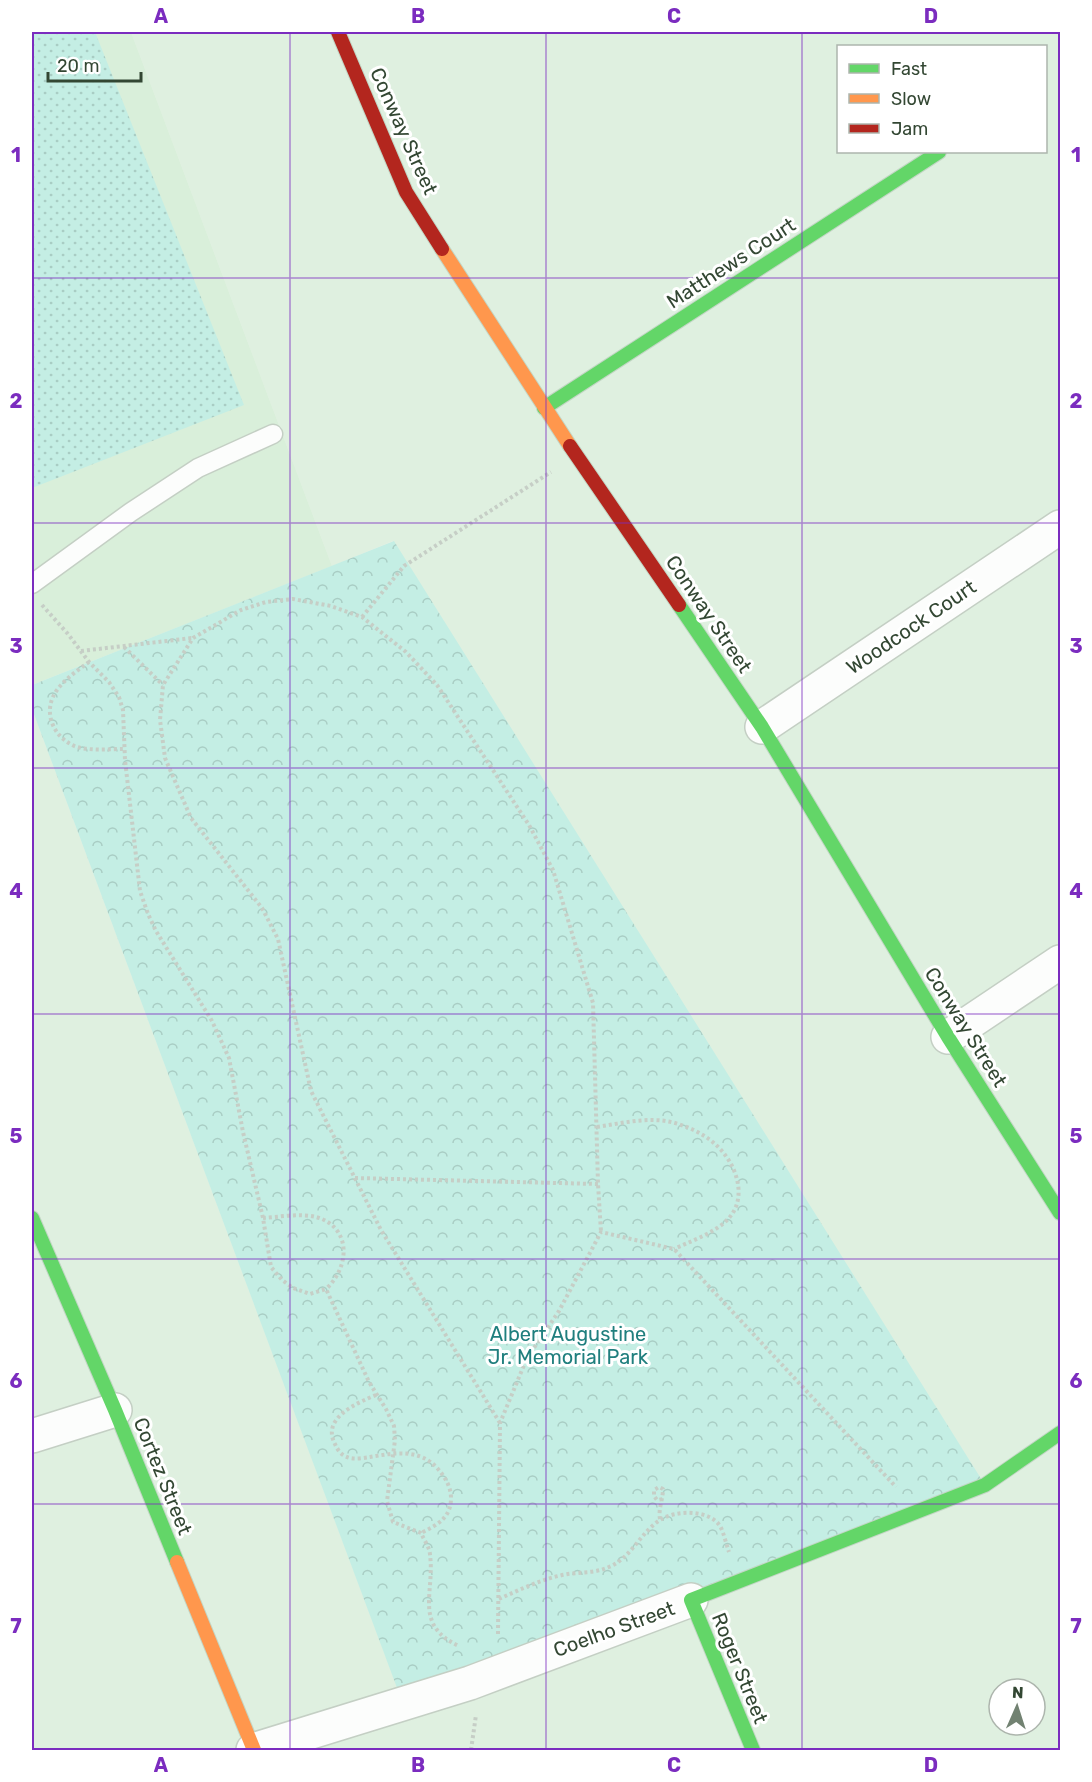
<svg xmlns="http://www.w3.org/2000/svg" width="1092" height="1782" viewBox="0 0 1092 1782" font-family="Rubik,sans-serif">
<defs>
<pattern id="park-crowns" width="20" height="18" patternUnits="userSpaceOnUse" patternTransform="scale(1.5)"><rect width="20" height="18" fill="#c4eee4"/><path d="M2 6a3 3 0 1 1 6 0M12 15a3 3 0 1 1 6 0" fill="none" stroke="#a9cdc4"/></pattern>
<pattern id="garden-dots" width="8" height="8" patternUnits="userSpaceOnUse" patternTransform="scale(1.5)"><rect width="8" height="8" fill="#c4eee4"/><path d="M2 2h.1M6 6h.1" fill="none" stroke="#a9cdc4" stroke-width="1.8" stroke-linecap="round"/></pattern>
</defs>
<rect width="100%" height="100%" fill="#e8f0e8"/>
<path fill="#dff0e0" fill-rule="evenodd" d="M131 32H1060V1750H32V709L403 1703 393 541 332 566ZM838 46H1046V152H838ZM999 1689H1035V1725H999Z"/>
<path fill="#d9efda" d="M32 32H131L332 566 32 685Z"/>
<path fill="url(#park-crowns)" d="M394 541 985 1485 403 1704 32 709V685Z"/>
<path fill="url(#garden-dots)" d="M32 32H95L244 405 32 488Z"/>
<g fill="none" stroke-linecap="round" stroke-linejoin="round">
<g stroke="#c4cfc4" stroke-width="21">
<path id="lane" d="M32 584 131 512 198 468 273 434"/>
</g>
<g stroke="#c4cfc4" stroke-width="36">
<path id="street" d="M762 727 1060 527
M948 1037 1060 962
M32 1436 115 1410
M253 1750 470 1683 691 1600"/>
</g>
<g stroke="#c3d6c5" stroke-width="16">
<path id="fast" d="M544 408 939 152
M679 605 762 727 948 1037 1060 1213
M32 1218 115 1410 177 1562
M753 1750 691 1600 985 1485 1060 1433"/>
</g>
<g stroke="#c3d6c5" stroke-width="16">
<path id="slow" d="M442 249 570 446
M177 1562 254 1750"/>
</g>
<g stroke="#c3d6c5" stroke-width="16">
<path id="jam" d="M338 32 406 192 442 249
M570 446 679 605"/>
</g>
<path stroke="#c6cec6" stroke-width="4" stroke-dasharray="3 3" stroke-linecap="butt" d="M42 605 68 634 89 662 109 682 119 697 123 710 125 760 140 891 148 914 156 931 212 1021 229 1058 243 1132 263 1218 271 1267 282 1280 293 1288 310 1294 326 1289 369 1382 386 1409 394 1426 395 1440 387 1501 393 1522 421 1533C424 1540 430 1548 430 1555 435 1593 413 1625 459 1646
M362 617 404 566 551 472
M124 647 163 685
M81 651 192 638
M89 662C78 670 65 679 57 690 41 712 54 739 77 747 91 751 110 749 124 749
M597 1127C623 1123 650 1116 675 1123 689 1127 704 1134 715 1144 736 1162 750 1199 726 1221 714 1233 689 1242 674 1249
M355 1178 598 1184
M263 1218C279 1217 300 1213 316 1217 352 1227 350 1267 326 1289
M376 1395C357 1403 321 1418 335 1444 337 1449 341 1455 347 1457 353 1460 363 1458 370 1457 394 1453 420 1448 438 1469 445 1477 451 1487 451 1498 451 1518 437 1525 421 1533
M500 1423 381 1230 311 1091 278 939 262 908 191 818 165 758 160 720 163 685 193 638 241 610 266 602 293 599 331 606 362 617 406 652 437 685 529 825 553 870 593 1003 598 1184 601 1232
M660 1519C658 1510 663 1499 663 1489L659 1487 654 1490V1496L657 1500 663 1499
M499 1599C521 1589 544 1578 568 1574 582 1572 596 1573 609 1567 631 1558 641 1532 660 1520 675 1510 709 1509 720 1526 724 1533 726 1544 729 1552
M498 1634 500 1423 527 1358 559 1311 601 1232 674 1249 896 1487
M471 1750 476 1715"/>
<use href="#lane" stroke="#fcfdfc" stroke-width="18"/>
<use href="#street" stroke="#fcfdfc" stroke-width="33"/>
<use href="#fast" stroke="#63d668" stroke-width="14"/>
<use href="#slow" stroke="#ff974d" stroke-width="14"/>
<use href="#jam" stroke="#b3261e" stroke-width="14"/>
</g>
<path fill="none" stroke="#7b2cbf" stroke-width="1.5" stroke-opacity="0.55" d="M290 32V1750M546 32V1750M802 32V1750M32 278H1060M32 523H1060M32 768H1060M32 1014H1060M32 1259H1060M32 1504H1060"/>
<g text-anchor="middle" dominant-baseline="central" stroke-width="6" stroke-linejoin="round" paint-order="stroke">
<g font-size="20" fill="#334733" stroke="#fff">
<text transform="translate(404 131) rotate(66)">Conway Street</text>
<text transform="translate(731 263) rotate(-33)">Matthews Court</text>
<text transform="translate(709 614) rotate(56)">Conway Street</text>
<text transform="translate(911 627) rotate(-34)">Woodcock Court</text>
<text transform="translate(966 1027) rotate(58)">Conway Street</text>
<text transform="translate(163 1476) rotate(68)">Cortez Street</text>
<text transform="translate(614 1629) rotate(-20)">Coelho Street</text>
<text transform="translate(740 1668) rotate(68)">Roger Street</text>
</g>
<g font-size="20" fill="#207f7e" stroke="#fff">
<text x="568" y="1334">Albert Augustine<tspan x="568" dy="23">Jr. Memorial Park</tspan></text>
</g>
</g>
<rect width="1092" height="1782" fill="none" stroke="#ffffff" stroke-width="66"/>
<rect x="837" y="45" width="210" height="108" fill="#ffffff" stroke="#adb5ad" stroke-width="1.5"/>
<rect x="849" y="64" width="30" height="9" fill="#63d668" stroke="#adb5ad" stroke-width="1.5"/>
<text x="891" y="75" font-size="18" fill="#334733">Fast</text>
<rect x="849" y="94" width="30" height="9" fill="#ff974d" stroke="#adb5ad" stroke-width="1.5"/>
<text x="891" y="105" font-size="18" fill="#334733">Slow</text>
<rect x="849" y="124" width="30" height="9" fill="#b3261e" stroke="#adb5ad" stroke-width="1.5"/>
<text x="891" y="135" font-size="18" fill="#334733">Jam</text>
<g transform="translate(1017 1707) rotate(3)"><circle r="28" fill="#ffffff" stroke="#adb5ad" stroke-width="1.5"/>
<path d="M0-4.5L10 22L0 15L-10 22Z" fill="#728272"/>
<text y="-9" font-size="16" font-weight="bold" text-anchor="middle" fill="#334733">N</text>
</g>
<path d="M48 72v9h93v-9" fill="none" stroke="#334733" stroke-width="3"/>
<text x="57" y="72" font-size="18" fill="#334733" stroke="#ffffff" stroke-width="4.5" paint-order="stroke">20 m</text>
<rect x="33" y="33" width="1026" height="1716" fill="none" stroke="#7b2cbf" stroke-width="2"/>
<g font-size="20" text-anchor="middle" font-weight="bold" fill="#7b2cbf">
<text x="161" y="23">A</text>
<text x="418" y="23">B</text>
<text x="674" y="23">C</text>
<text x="931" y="23">D</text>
<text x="16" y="162">1</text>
<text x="1076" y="162">1</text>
<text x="16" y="408">2</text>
<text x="1076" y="408">2</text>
<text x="16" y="653">3</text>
<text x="1076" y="653">3</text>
<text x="16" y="898">4</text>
<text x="1076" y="898">4</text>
<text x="16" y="1143">5</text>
<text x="1076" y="1143">5</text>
<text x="16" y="1388">6</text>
<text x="1076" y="1388">6</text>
<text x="16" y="1633">7</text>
<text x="1076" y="1633">7</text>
<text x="161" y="1772">A</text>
<text x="418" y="1772">B</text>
<text x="674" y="1772">C</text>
<text x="931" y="1772">D</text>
</g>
</svg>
